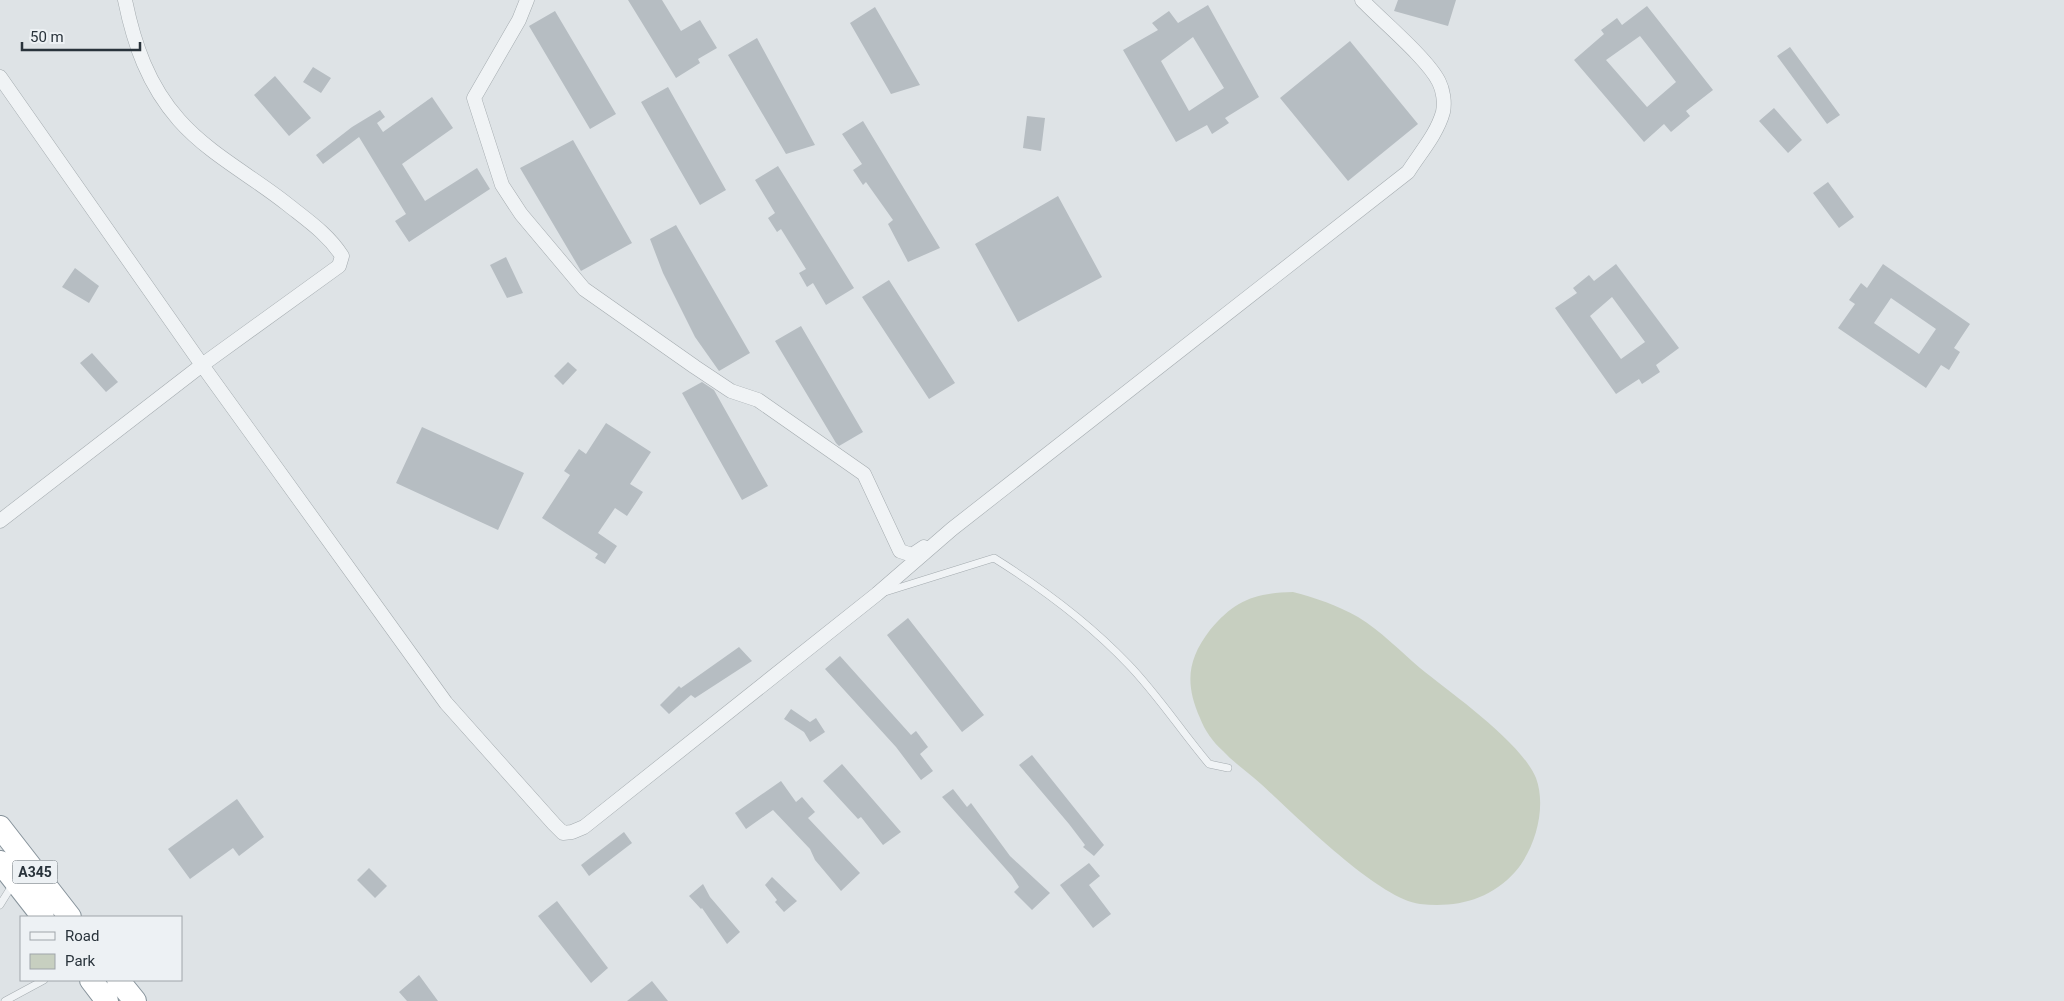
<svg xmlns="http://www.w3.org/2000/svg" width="2064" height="1001" viewBox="0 0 2064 1001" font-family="Roboto,sans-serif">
<rect width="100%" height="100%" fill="#dee3e6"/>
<path fill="#c7cfc0" d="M1293 592C1316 598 1337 605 1358 617 1381 631 1400 651 1420 668 1451 693 1522 743 1536 778 1547 808 1535 849 1515 872 1490 900 1456 908 1420 904 1378 899 1294 814 1261 784 1249 773 1234 763 1223 751 1213 742 1205 731 1200 718 1185 684 1187 660 1210 630 1235 600 1255 593 1293 592Z"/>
<path fill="#b6bdc2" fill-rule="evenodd" d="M628 0H662L681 31 700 20 717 48 698 59 700 63 676 78Z
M1398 0H1456L1448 26 1394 11Z
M1208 5 1259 97 1225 118 1229 123 1212 134 1207 125 1176 142 1123 50 1158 30 1152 23 1169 11 1178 23ZM1193 37 1224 88 1189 111 1161 61Z
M1647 6 1713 90 1686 111 1690 116 1671 132 1664 124 1644 142 1574 60 1604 34 1601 30 1617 18 1622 25ZM1640 36 1676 82 1647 107 1606 60Z
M875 7 920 85 891 94 850 23Z
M555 11 616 114 590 129 529 26Z
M757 38 815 145 786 154 728 55Z
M1350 41 1418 124 1348 181 1280 98Z
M1790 47 1840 115 1827 124 1777 56Z
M313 67 331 78 321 93 303 82Z
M275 76 311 118 289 136 254 95Z
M668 87 726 190 700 205 641 102Z
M432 97 453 128 402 164 425 201 477 168 490 189 409 242 395 221 406 214 359 137 323 164 316 155 352 127 380 110 385 117 377 123 383 132Z
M1774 108 1802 140 1788 153 1759 121Z
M1027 116 1045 118 1041 151 1023 148Z
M863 121 940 248 908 262 888 224 893 220 866 182 863 185 853 170 862 164 842 134Z
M573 140 632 243 581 271 520 168Z
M778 166 854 288 826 305 813 283 807 287 799 273 806 269 781 229 777 232 768 218 775 213 755 180Z
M1828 182 1854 217 1839 228 1813 193Z
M1058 196 1102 277 1018 322 975 244Z
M676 225 750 353 719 371 695 337 663 273 650 239Z
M506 257 523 293 507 298 490 265Z
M1616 264 1679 348 1656 365 1660 372 1642 384 1639 379 1616 394 1555 308 1577 293 1573 288 1589 275 1594 281ZM1612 297 1645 342 1621 359 1590 316Z
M1883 264 1970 324 1954 348 1960 352 1949 370 1941 365 1926 388 1838 328 1855 304 1849 300 1861 283 1867 288ZM1891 298 1936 329 1919 354 1874 323Z
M75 268 99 286 89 303 62 287Z
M889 280 955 383 929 399 862 297Z
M801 326 863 432 839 446 836 443 775 341Z
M92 353 118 382 106 392 80 363Z
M568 362 577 370 563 385 554 376Z
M702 382 714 390 768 486 742 500 682 393Z
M606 423 651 452 630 484 643 492 627 516 615 508 598 533 617 546 605 564 595 558 598 554 542 518 570 475 564 471 579 449 586 454Z
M422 427 524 473 498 530 396 483Z
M908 618 984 715 962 732 887 635Z
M739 647 752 661 695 698 691 695 669 714 660 705 679 686 681 688Z
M840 656 911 735 916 731 928 747 920 754 933 771 921 780 896 747 825 669Z
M791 709 810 722 816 718 825 732 810 742 804 732 784 719Z
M1032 755 1104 845 1094 856 1083 847 1085 845 1069 824 1019 765Z
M842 764 901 832 883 845 861 817 858 819 823 781Z
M781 781 796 802 802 797 815 812 808 818 860 873 841 891 815 860 810 849 773 810 746 829 735 813Z
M953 789 967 807 971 803 1010 856 1050 893 1032 910 1014 892 1019 887 1012 876 942 797Z
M237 799 264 837 239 856 233 848 190 879 168 849Z
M624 832 632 843 589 876 581 865Z
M1089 863 1100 876 1089 885 1111 914 1093 928 1060 885Z
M369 868 387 886 375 898 357 880Z
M772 877 797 901 784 912 775 902 777 900 765 885Z
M703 884 710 897 740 932 727 944 702 908 701 909 689 896Z
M557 901 608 968 591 983 538 916Z
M419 975 438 1001H407L399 992Z
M652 981 668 1001H627Z"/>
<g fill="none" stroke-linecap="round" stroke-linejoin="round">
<g stroke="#a4abaf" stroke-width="8">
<path id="service" d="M885 592 994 558C1042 588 1088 622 1128 664 1158 695 1181 731 1209 764L1228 768
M0 905 13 884
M5 1001 44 980"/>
</g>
<g stroke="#a4abaf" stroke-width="15">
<path id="minor" d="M527 0 519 20 474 98 502 185 521 214 584 289 695 367 731 391 758 400 864 474 900 551 912 555 924 547
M0 77 202 365 446 703 554 824 563 833 572 832 584 827 877 594 952 529 1408 172C1420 153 1437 134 1443 112 1445 102 1443 90 1439 82 1428 59 1381 20 1362 0
M0 521 202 365 339 266 342 256C328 234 307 220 287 204 252 176 209 154 179 120 148 85 134 44 125 0"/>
</g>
<g stroke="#87939b" stroke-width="24">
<path id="trunk" d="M0 827 70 917
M0 862 43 917
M91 980 107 1001
M118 980 135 1001"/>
</g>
<use href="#service" stroke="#f0f3f5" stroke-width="7"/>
<use href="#minor" stroke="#f0f3f5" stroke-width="14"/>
<use href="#trunk" stroke="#fff" stroke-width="22"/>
</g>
<g text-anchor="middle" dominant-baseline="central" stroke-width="5" stroke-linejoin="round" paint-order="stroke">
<rect fill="#edf1f4" stroke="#646c72" stroke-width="1" x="12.5" y="860.5" width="45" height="23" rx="4"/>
<g font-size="14" font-weight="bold" fill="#29333b">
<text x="35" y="872">A345</text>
</g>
</g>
<rect x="20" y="916" width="162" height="65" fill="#edf1f4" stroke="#9fa5aa"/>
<rect x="30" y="932" width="25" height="8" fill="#f0f3f5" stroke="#9fa5aa"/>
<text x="65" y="941" font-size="15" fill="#29333b">Road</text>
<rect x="30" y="954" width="25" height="15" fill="#c7cfc0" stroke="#9fa5aa"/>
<text x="65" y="966" font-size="15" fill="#29333b">Park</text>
<path d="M22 42v8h118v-8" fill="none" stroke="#29333b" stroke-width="2.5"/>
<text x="30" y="42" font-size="15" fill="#29333b" stroke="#edf1f4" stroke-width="4" paint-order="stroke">50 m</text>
</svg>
